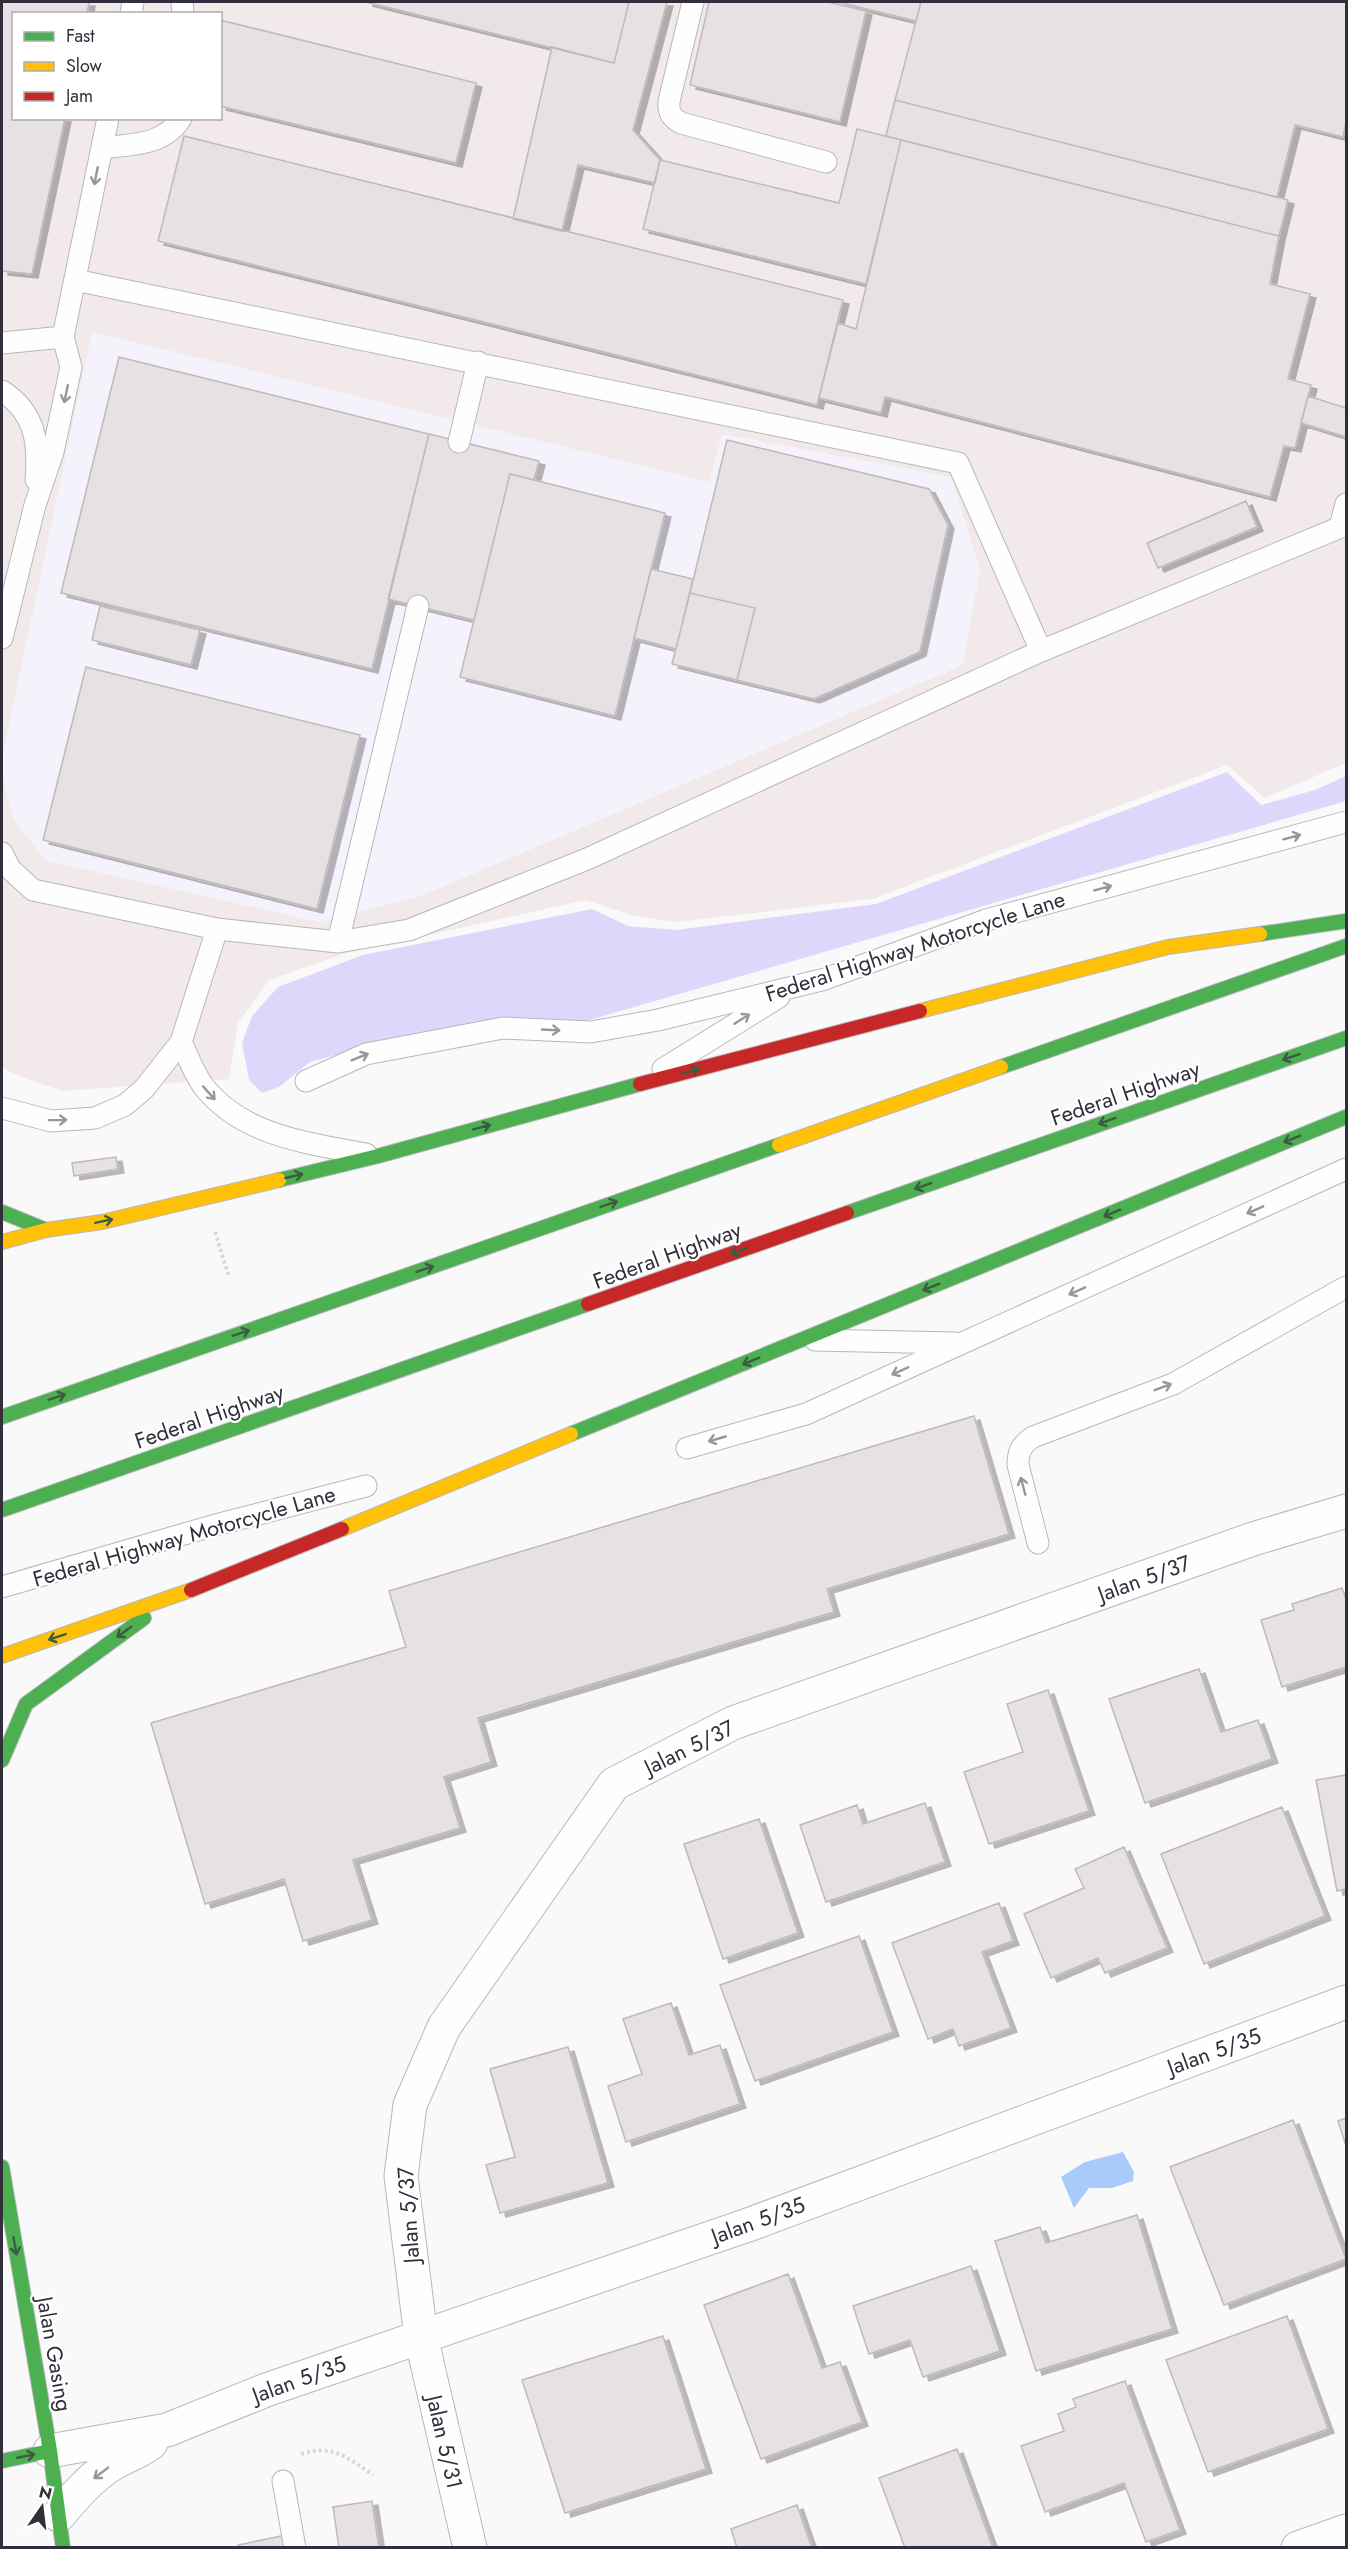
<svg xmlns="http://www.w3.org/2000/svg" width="1348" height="2549" viewBox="0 0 1348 2549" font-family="Jost,sans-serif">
<defs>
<filter id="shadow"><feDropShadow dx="6" dy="4" stdDeviation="0" flood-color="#0004"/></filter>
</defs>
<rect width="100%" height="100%" fill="#f9f9f9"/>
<path fill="#f4f2fb" d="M91 332 709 482 721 434 951 477 980 569 964 665 421 896 318 922 44 860 13 817 2 777V758Z"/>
<path fill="#f2e9ea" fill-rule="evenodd" d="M2 2H1346V763L1265 798 1227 765 872 899 676 922 634 916 586 900 343 954 269 980 238 1023 229 1079 62 1091 14 1074 2 1067V777L13 817 44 860 319 922 421 896 963 665 980 569 951 477 722 434 709 482 92 332 2 758ZM14 14H220V118H14Z"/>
<path fill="#dfd7fb" d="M1227 772 1261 805 1315 790 1346 776V801L586 1021 486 1024 369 1046 310 1062 279 1087 262 1093 249 1080 242 1043 252 1016 278 987 363 955 592 909 628 926 676 930 876 904Z"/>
<path fill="#a8cbfb" d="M1123 2152 1134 2172 1133 2181 1112 2188H1089L1074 2208 1061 2177 1085 2162Z"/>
<path fill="#e8e1e4" stroke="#c0b9bb" stroke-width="1.5" filter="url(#shadow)" d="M2 2H89L87 14H14V118H65L32 274 2 271Z
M366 2H629L614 63Z
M629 2H667L633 130 660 160 655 183 578 165 562 231 513 219 552 47 614 63Z
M709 2H828L866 11 840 122 690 85Z
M838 2H921L916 21Z
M921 2H1346V122L1343 137 1295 125 1277 197 895 100Z
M220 20 476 83 456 163 220 106Z
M895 100 1288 200 1279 236 886 136Z
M857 129 901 140 866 284 643 229 660 160 839 203Z
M184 136 843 300 817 405 158 241Z
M901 140 1279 236 1270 284 1310 294 1288 379 1311 385 1295 448 1284 446 1270 497 885 397 881 413 819 398 838 323 856 329Z
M119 357 429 434 372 669 61 593Z
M1308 396 1346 408V437L1301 423Z
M429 434 539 461 534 480 510 474 474 620 388 599Z
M727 440 929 489 948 525 920 652 814 699 737 680 755 608 690 593Z
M510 474 665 513 615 716 460 677Z
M1246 501 1257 527 1158 568 1147 543Z
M651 569 693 579 676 649 634 638Z
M690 593 755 608 737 680 672 664Z
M100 606 200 630 191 665 92 640Z
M86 667 360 735 317 909 43 840Z
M116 1157 118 1169 74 1176 72 1163Z
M974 1416 1009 1534 827 1589 834 1612 478 1718 491 1762 444 1777 460 1828 353 1860 372 1920 303 1941 284 1879 205 1904 151 1723 406 1647 389 1591Z
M1342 1588 1346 1599V1667L1282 1687 1261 1620 1294 1610 1292 1604Z
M1199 1669 1221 1732 1258 1720 1272 1759 1145 1803 1109 1699Z
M1048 1690 1089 1811 989 1844 964 1772 1023 1752 1007 1704Z
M1346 1775V1889L1337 1891 1316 1780Z
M925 1803 945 1862 826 1902 800 1825 857 1805 863 1824Z
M1282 1807 1325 1916 1204 1964 1161 1854Z
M759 1819 798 1933 723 1959 684 1844Z
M1124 1847 1167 1948 1105 1973 1098 1958 1051 1978 1024 1914 1084 1888 1075 1869Z
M999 1903 1013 1941 982 1952 1011 2028 959 2046 953 2029 928 2039 892 1943Z
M859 1936 893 2032 755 2081 720 1985Z
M671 2003 689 2055 720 2045 740 2104 626 2142 608 2086 642 2074 623 2019Z
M568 2047 608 2183 500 2213 486 2165 515 2157 490 2069Z
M1346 2118V2146L1338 2121Z
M1293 2120 1346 2259 1224 2305 1170 2167Z
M1137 2215 1172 2329 1036 2371 995 2241 1040 2227 1046 2243Z
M971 2266 1000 2351 923 2377 910 2340 869 2354 853 2306Z
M788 2274 822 2368 840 2362 862 2422 761 2459 704 2305Z
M1287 2316 1328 2429 1208 2472 1166 2360Z
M663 2336 706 2469 565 2513 522 2380Z
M1125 2381 1180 2530 1146 2542 1124 2483 1045 2512 1021 2446 1064 2431 1058 2414 1076 2407 1073 2399Z
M957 2449 993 2548H905L879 2478Z
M372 2501 379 2548H339L333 2507Z
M797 2505 812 2548H737L731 2529Z
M286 2535 288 2548H239L238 2545Z"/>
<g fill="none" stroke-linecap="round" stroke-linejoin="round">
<g stroke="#b8b7bd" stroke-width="23">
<path id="lane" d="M182 2 183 14
M693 2 669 101C668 113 672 118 681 123L826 162
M131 14 133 2
M102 148C132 144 164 146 181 118
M75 280 958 463 1041 651
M2 343 63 337
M2 391C36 413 39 443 36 480
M459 442 478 362
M1340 527 1346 504
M2 638 35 505 53 452 71 367 63 337 108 118
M2 853 10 869 33 890 217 929 338 942 409 930 587 859 1041 651 1346 525
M338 942 418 606
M181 1042C188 1056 194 1074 204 1087 243 1136 308 1143 366 1154
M663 1069 779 997
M306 1081 366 1054 503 1028 591 1032 658 1020 793 987 825 979 986 920 1346 822
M2 1108 51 1121 95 1118 125 1105 144 1089 181 1042 217 929
M815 1340 954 1343
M687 1448 806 1414 1346 1169
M1038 1543 1018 1465C1018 1452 1021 1445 1033 1437L1173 1384 1346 1287
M2 1587 212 1526 366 1486
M283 2481 295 2548"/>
</g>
<g stroke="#b8b7bd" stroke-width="35">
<path id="street" d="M50 2451 167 2430 266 2390 748 2225 1346 2002
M59 2515C75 2496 92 2476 114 2463 128 2455 138 2453 151 2443
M470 2548 421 2337 401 2176 410 2105 444 2027 614 1784 733 1723 1253 1539 1346 1511
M1298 2548 1346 2531"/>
</g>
<g stroke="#b8b7bd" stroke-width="16">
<path id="fast" d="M1260 934 1346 921
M1001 1067 1346 946
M279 1180 378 1156 640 1084
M2 1212 46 1230
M847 1213 1346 1038
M2 1417 779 1145
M571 1434 1346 1117
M2 1510 588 1304
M2 1760 26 1704 144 1618
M2 2167 50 2451 63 2548
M2 2461 50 2451"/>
</g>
<g stroke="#b8b7bd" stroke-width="16">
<path id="slow" d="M920 1011 1168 947 1260 934
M779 1145 1001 1067
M2 1242 46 1230 102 1222 279 1180
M342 1529 571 1434
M2 1656 191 1590"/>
</g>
<g stroke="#b8b7bd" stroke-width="16">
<path id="jam" d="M640 1084 920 1011
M588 1304 847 1213
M191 1590 342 1529"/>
</g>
<path stroke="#d8d8d9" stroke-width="4" stroke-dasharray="3 3" stroke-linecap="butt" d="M215 1232 229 1277
M301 2454C334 2444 346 2457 373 2475"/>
<use href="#lane" stroke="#fefefe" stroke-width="21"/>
<use href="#street" stroke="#fefefe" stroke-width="33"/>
<use href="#fast" stroke="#4caf50" stroke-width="14"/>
<use href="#slow" stroke="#ffc107" stroke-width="14"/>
<use href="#jam" stroke="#c62828" stroke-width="14"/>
</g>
<defs><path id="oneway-shaft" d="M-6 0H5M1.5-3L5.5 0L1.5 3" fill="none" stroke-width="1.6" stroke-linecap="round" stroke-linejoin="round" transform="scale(1.5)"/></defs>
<g stroke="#98969d">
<use href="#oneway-shaft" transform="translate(96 176) rotate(101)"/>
<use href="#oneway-shaft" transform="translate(66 394) rotate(102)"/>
<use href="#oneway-shaft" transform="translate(1292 837) rotate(-15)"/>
<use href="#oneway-shaft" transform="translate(1103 888) rotate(-15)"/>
<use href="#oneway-shaft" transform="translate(742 1019) rotate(-32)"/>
<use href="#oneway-shaft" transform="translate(551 1030) rotate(3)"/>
<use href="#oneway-shaft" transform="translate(360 1057) rotate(-22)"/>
<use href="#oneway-shaft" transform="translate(209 1093) rotate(48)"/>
<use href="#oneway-shaft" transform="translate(58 1120) rotate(-1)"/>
<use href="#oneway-shaft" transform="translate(1255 1210) rotate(156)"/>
<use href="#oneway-shaft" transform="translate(1077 1291) rotate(156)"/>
<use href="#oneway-shaft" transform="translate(900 1371) rotate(156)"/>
<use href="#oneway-shaft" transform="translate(1163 1387) rotate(-21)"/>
<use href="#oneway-shaft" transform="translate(717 1439) rotate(164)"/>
<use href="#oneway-shaft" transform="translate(1023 1486) rotate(-105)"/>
<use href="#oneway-shaft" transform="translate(101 2473) rotate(143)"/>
</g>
<g stroke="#3b5c43">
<use href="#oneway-shaft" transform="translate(1291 1057) rotate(161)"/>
<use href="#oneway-shaft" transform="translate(691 1071) rotate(-15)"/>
<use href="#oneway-shaft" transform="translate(1107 1121) rotate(160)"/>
<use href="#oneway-shaft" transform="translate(482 1127) rotate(-15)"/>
<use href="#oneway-shaft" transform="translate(1292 1139) rotate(158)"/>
<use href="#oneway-shaft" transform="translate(294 1176) rotate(-13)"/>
<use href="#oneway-shaft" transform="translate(923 1186) rotate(160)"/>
<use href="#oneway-shaft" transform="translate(609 1204) rotate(-19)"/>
<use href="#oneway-shaft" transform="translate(1112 1213) rotate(158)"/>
<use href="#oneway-shaft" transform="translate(104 1221) rotate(-12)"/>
<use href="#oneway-shaft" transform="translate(739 1251) rotate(160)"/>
<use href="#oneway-shaft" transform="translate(425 1269) rotate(-19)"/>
<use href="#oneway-shaft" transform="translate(931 1287) rotate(158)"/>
<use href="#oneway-shaft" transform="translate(241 1333) rotate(-19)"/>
<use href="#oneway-shaft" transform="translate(751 1361) rotate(158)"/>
<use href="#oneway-shaft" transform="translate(57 1397) rotate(-19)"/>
<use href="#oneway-shaft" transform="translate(124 1632) rotate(144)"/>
<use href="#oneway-shaft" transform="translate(57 1637) rotate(161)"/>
<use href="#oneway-shaft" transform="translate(15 2246) rotate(80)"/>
<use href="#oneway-shaft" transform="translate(26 2456) rotate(-11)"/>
</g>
<g text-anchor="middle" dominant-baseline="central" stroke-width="4.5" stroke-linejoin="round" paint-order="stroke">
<g font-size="22" fill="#322f3c" stroke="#fff">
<text transform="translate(915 946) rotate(-18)">Federal Highway Motorcycle Lane</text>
<text transform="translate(1125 1093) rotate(-19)">Federal Highway</text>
<text transform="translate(667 1255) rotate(-20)">Federal Highway</text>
<text transform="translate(209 1416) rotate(-19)">Federal Highway</text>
<text transform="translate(184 1536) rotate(-16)">Federal Highway Motorcycle Lane</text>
<text transform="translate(1144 1578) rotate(-20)">Jalan 5/37</text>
<text transform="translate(689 1747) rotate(-26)">Jalan 5/37</text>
<text transform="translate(1214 2051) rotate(-20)">Jalan 5/35</text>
<text transform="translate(408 2215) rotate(-94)">Jalan 5/37</text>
<text transform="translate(758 2220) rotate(-20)">Jalan 5/35</text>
<text transform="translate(55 2354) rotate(80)">Jalan Gasing</text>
<text transform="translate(299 2379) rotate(-20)">Jalan 5/35</text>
<text transform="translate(445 2442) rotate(77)">Jalan 5/31</text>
</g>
</g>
<rect width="1348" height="2549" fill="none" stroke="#322f3c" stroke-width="6"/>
<rect x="12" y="12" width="210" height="108" fill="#ffffff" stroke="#adacb1" stroke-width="1.5"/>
<rect x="24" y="32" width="30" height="9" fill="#4caf50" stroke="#adacb1" stroke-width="1.5"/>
<text x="66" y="42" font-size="18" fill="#322f3c">Fast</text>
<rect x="24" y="62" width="30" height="9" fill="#ffc107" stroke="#adacb1" stroke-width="1.5"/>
<text x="66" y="72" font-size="18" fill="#322f3c">Slow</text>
<rect x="24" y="92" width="30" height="9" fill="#c62828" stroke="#adacb1" stroke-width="1.5"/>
<text x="66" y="102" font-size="18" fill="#322f3c">Jam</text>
<g transform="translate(42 2507) rotate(14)" stroke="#ffffff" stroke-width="4.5" paint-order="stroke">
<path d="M0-4.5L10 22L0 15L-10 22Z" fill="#322f3c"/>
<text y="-9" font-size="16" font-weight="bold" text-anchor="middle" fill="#322f3c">N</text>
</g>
</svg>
